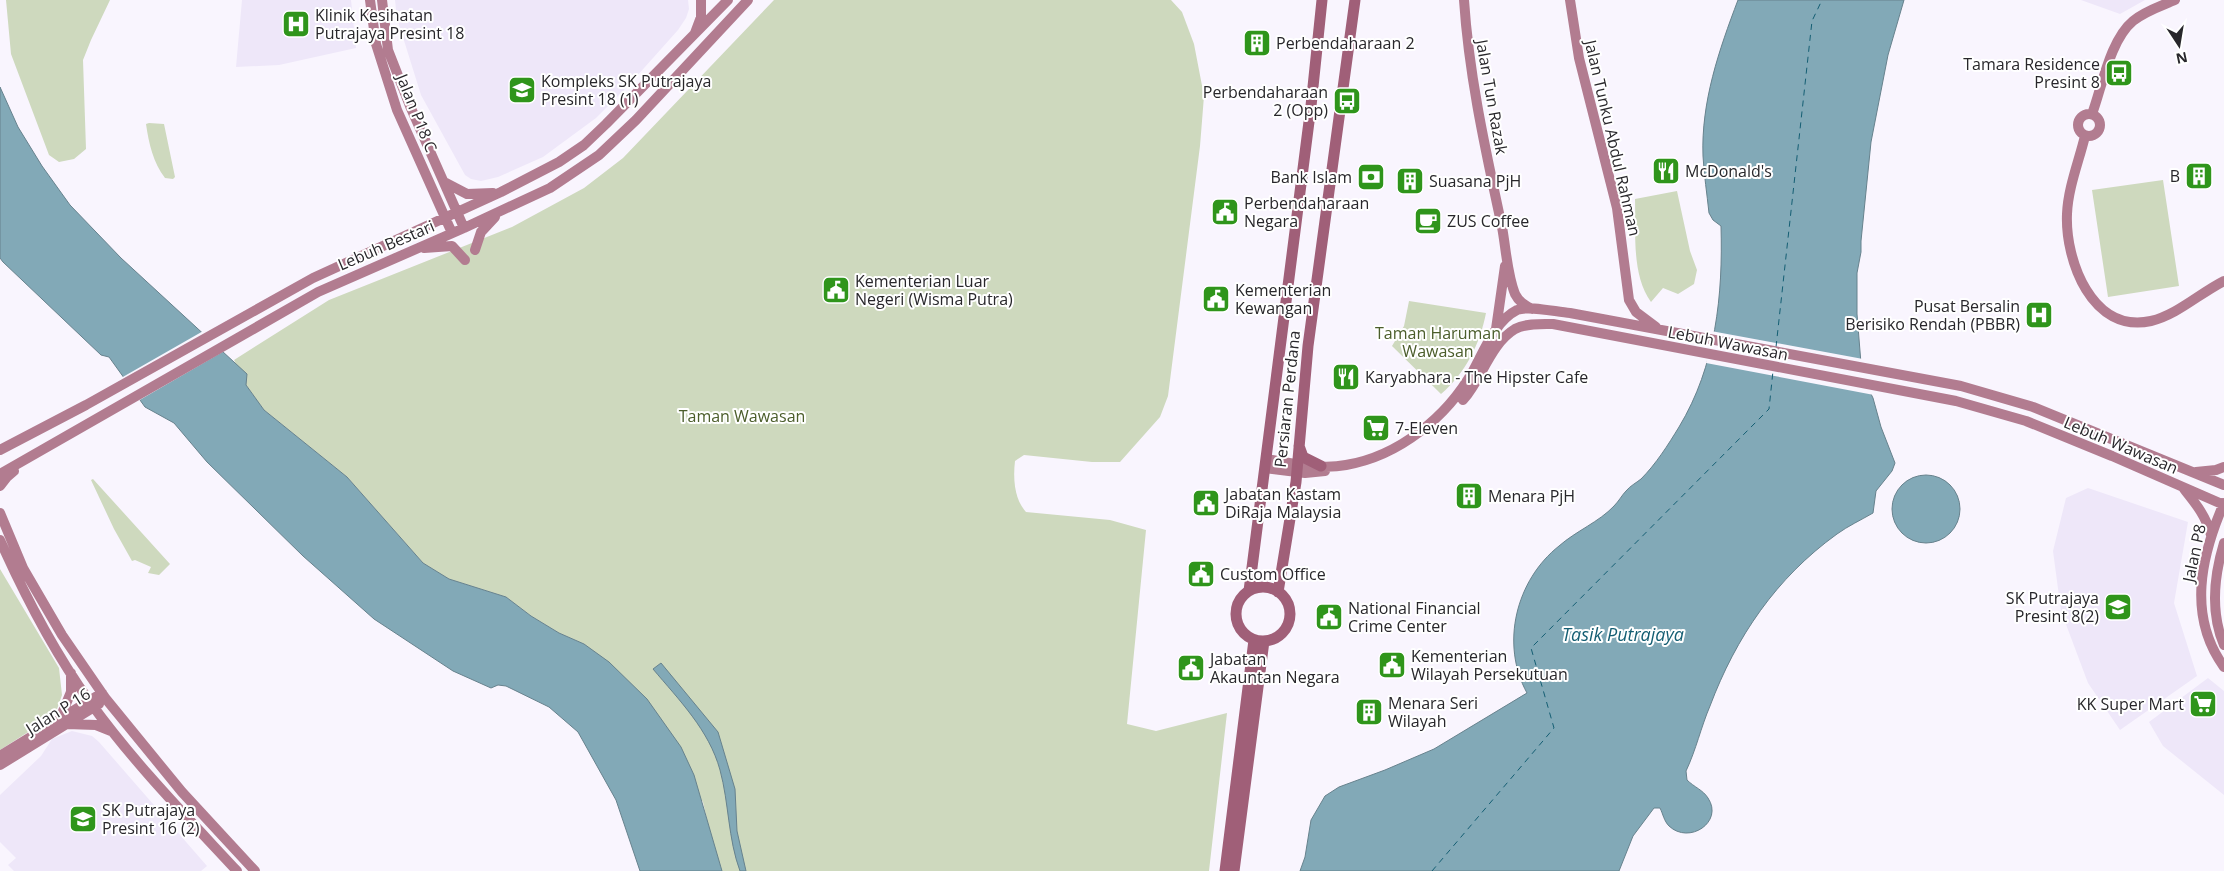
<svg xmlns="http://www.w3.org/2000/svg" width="2224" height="871" viewBox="0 0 2224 871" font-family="'Open Sans',sans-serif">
<rect width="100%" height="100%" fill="#f9f5fe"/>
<path fill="#eee7f9" d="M242 0H351L356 48 279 65 236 67Z
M395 0H688L689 9 686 18 678 30 628 86 596 118 543 157 498 177 481 181 471 179 465 175 421 95 397 18Z
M2081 0H2145L2120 14Z
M2088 488 2188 522 2174 603 2197 676 2120 730 2088 683 2061 611 2053 551 2066 498Z
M2208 678 2224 691V795L2163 746 2149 722Z
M72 731 92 736 99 742 207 866 201 871H14L8 865 16 858 0 842V795L41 756 52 739Z"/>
<path fill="#ced9be" d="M6 0H110L91 40 83 60 86 149 74 159 59 162 49 155 11 54Z
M774 0H1171L1182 12 1194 44 1204 96 1200 146 1168 396 1160 417 1120 462H1092L1024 455 1015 461C1013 478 1014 499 1026 512L1110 520 1146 530 1127 724 1156 731 1227 713 1209 871H722L713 847 703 802 584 644 559 633 531 616 506 597 449 579 423 563 347 477 264 410 246 385 234 360 329 300 512 227 584 188 623 158Z
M149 123 164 124 175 177 173 179 165 178C153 162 149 144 146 124Z
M2163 180 2179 286 2108 297 2092 190Z
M1677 191 1690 251 1697 270 1694 284 1678 294 1663 288 1651 302C1631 274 1636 232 1635 199Z
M1409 301 1486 313C1480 344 1465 374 1441 394L1392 346 1404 326Z
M93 479 170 564 159 575 148 573 151 567 135 560 132 561 114 529 91 480Z
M0 569 59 668 62 695 56 712 36 727 0 750Z"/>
<path fill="#82a9b7" stroke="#67828d" d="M1738 0H1904L1888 55 1871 142 1861 241V252L1857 273V314L1862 376 1873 398 1881 427 1895 463 1892 471 1876 491 1873 513C1861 520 1848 526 1837 534 1776 578 1736 637 1710 706 1701 727 1696 750 1686 771L1687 780C1694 787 1703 790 1708 798 1724 822 1689 845 1669 826 1664 821 1663 814 1660 808H1654L1633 836 1619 871H1300L1305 857 1311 820 1325 796 1339 787 1385 770 1434 749 1527 693C1500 644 1516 580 1559 546 1576 531 1599 522 1614 506 1619 501 1622 495 1626 491 1630 486 1636 483 1641 479 1656 464 1668 445 1679 427 1716 366 1723 295 1721 226L1713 220 1709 213C1707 194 1704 175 1703 156 1701 102 1719 50 1738 0Z
M0 87 18 127 42 166 70 205 121 258 247 374 246 385 264 410 347 477 423 563 449 579 506 597 531 616 559 633 584 644 609 662 647 699 681 747 694 775 722 871H640L616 800 578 732 549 707 506 686 498 685 491 688 453 671 374 619 303 556 207 462 174 423 145 407 109 357 101 355 3 262 0 258Z
M1892 509a34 34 0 1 1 68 0a34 34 0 1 1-68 0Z
M661 663 718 732 735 789 737 831 746 871H740C728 839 729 803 720 770 709 730 679 700 653 669Z"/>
<path fill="#f9f5fe" d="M205 330 226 350 138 401 121 378Z
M1711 331 1863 359 1864 375 1874 395 1706 363Z"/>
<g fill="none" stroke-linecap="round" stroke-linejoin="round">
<path stroke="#145e73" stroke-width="1" stroke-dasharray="6 5" stroke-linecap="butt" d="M1776 347 1812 21 1822 0
M1432 871 1554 728 1531 648 1769 409 1773 371"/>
<path stroke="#b27c90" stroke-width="10" d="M370 0 376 44 397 110 452 233
M382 0 388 50 410 106 464 228
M1464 0C1469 77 1486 152 1502 227 1506 248 1507 274 1515 294 1519 302 1525 305 1532 309
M1570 0 1579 58 1617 208 1629 300 1636 312 1656 327
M695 33 701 17V0
M2078 125a11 11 0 1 1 22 0a11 11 0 1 1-22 0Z
M2092 114C2102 87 2110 40 2133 21 2145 11 2161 6 2175 0
M2085 136C2079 161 2068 188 2067 214 2065 260 2092 334 2151 321 2177 315 2200 293 2224 281
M444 182 467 194 493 193
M424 248 452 246 465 260
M475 250 481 232 495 217
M1496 329 1505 266
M1463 400C1482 379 1490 344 1515 329 1526 323 1542 324 1553 324L1956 401 2026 421 2112 456 2224 505
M0 450 86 405 313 278 501 192 559 162 584 145 606 124 728 0
M1266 459C1291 463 1320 470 1346 465 1399 456 1447 417 1473 371 1484 351 1495 321 1517 310 1529 305 1556 312 1570 313L1961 386 2033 407 2224 485
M1265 468 1305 473 1325 471
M2196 472 2216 470 2224 467
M0 474 318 292 464 228 550 188 599 155 636 120 748 0
M0 486 7 477 14 471
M2184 489C2196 504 2206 516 2211 535
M2224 503C2201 556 2187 616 2224 667
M0 513 23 568 62 635 106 699 182 792 255 871
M0 540C25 596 54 652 90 702 134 763 186 816 237 871
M2224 543C2214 576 2210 612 2224 645
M61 716 71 692V673
M67 724 96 725 111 731
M0 756 102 693
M0 765 99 704"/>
<path stroke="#a05f78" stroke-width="11" d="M1299 446 1303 457 1321 466
M1236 614a27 27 0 1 1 54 0a27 27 0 1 1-54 0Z
M1249 591 1311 106 1322 0
M1278 592 1296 482 1308 346 1355 0
M1225 871 1254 640
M1234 871 1264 641"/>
</g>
<defs>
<g id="hospital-square" transform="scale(1.4375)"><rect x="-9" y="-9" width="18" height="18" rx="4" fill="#2f951b" stroke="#fff"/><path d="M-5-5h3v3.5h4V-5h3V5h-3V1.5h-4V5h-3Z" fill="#fff"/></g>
<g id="building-square" transform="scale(1.4375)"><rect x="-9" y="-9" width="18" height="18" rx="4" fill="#2f951b" stroke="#fff"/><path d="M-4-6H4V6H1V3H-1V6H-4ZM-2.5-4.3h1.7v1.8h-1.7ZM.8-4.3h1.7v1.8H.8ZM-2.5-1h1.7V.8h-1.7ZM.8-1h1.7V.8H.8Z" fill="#fff"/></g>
<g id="bus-square" transform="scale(1.4375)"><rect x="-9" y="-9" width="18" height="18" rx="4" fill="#2f951b" stroke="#fff"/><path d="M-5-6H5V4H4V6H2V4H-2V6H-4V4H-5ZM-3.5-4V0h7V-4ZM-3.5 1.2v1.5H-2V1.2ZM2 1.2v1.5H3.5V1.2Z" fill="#fff"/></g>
<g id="school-square" transform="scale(1.4375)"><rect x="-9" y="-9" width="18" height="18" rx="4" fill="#2f951b" stroke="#fff"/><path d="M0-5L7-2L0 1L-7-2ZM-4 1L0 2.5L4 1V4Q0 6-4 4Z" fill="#fff"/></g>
<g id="restaurant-square" transform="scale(1.4375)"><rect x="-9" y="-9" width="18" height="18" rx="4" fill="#2f951b" stroke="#fff"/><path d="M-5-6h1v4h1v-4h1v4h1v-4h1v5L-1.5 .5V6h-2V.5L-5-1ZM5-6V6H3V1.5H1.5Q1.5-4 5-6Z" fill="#fff"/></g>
<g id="bank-square" transform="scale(1.4375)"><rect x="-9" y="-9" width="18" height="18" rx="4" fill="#2f951b" stroke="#fff"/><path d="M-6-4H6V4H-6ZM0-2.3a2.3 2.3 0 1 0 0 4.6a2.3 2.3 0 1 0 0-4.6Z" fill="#fff"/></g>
<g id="civic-square" transform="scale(1.4375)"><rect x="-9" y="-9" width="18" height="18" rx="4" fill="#2f951b" stroke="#fff"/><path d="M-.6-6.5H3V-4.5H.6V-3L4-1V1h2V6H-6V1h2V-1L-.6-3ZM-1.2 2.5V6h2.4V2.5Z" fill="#fff"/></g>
<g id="cafe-square" transform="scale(1.4375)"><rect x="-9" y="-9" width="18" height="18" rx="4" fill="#2f951b" stroke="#fff"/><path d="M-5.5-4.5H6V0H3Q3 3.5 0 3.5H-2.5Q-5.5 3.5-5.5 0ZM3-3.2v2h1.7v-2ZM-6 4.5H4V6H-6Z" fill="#fff"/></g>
<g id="supermarket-square" transform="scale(1.4375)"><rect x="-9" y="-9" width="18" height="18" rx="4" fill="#2f951b" stroke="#fff"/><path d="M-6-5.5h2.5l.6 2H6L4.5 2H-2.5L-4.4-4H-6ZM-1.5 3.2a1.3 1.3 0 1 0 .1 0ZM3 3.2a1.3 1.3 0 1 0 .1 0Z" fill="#fff"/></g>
</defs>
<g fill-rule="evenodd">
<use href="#hospital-square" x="296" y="24"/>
<use href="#building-square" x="1257" y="43"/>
<use href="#bus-square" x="2119" y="73"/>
<use href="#school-square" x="522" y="90"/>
<use href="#bus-square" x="1347" y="101"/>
<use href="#restaurant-square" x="1666" y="171"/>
<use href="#building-square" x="2199" y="176"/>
<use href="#bank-square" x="1371" y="177"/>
<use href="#building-square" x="1410" y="181"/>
<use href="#civic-square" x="1225" y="212"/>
<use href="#cafe-square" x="1428" y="221"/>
<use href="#civic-square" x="836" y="290"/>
<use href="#civic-square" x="1216" y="299"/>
<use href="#hospital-square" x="2039" y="315"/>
<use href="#restaurant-square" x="1346" y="377"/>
<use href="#supermarket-square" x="1376" y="428"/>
<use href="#building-square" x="1469" y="496"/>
<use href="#civic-square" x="1206" y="503"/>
<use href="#civic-square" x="1201" y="574"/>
<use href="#school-square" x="2118" y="607"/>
<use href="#civic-square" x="1329" y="617"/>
<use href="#civic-square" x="1392" y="665"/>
<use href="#civic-square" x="1191" y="668"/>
<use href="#supermarket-square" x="2203" y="704"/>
<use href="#building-square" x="1369" y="712"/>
<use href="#school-square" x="83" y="819"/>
</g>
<g text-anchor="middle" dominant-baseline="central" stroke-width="4" stroke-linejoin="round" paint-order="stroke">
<g font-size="16" fill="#28272b" stroke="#fff" text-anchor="start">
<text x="315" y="15">Klinik Kesihatan<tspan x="315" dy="18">Putrajaya Presint 18</tspan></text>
<text x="1276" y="43">Perbendaharaan 2</text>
<text x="2100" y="64" text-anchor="end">Tamara Residence<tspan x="2100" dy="18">Presint 8</tspan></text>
<text x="541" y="81">Kompleks SK Putrajaya<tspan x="541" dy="18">Presint 18 (1)</tspan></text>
<text x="1328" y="92" text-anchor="end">Perbendaharaan<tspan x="1328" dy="18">2 (Opp)</tspan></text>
<text x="1685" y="171">McDonald's</text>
<text x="2180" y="176" text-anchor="end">B</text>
<text x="1352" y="177" text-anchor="end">Bank Islam</text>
<text x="1429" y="181">Suasana PjH</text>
<text x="1244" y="203">Perbendaharaan<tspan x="1244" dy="18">Negara</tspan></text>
<text x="1447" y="221">ZUS Coffee</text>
<text x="855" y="281">Kementerian Luar<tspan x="855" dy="18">Negeri (Wisma Putra)</tspan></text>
<text x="1235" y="290">Kementerian<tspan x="1235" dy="18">Kewangan</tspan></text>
<text x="2020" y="306" text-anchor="end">Pusat Bersalin<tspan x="2020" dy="18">Berisiko Rendah (PBBR)</tspan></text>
<text x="1365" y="377">Karyabhara - The Hipster Cafe</text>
<text x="1395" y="428">7-Eleven</text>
<text x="1225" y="494">Jabatan Kastam<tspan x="1225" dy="18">DiRaja Malaysia</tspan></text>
<text x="1488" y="496">Menara PjH</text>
<text x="1220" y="574">Custom Office</text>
<text x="2099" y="598" text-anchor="end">SK Putrajaya<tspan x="2099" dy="18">Presint 8(2)</tspan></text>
<text x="1348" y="608">National Financial<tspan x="1348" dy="18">Crime Center</tspan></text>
<text x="1411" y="656">Kementerian<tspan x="1411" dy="18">Wilayah Persekutuan</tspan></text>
<text x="1210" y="659">Jabatan<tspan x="1210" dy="18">Akauntan Negara</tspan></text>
<text x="1388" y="703">Menara Seri<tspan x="1388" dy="18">Wilayah</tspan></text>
<text x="2184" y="704" text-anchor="end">KK Super Mart</text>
<text x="102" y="810">SK Putrajaya<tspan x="102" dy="18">Presint 16 (2)</tspan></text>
</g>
<g font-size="16" fill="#28272b" stroke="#fff">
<text transform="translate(1492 97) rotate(80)">Jalan Tun Razak</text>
<text transform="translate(417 113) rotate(68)">Jalan P18 C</text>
<text transform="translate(1613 138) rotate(77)">Jalan Tunku Abdul Rahman</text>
<text transform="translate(386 245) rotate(-23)">Lebuh Bestari</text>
<text transform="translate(1728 343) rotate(11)">Lebuh Wawasan</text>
<text transform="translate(1287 399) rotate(-84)">Persiaran Perdana</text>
<text transform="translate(2121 445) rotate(23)">Lebuh Wawasan</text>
<text transform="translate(2194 553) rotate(-78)">Jalan P8</text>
<text transform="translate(58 711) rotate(-32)">Jalan P 16</text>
</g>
<g font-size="16" fill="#4b5d2b" stroke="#fff">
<text x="1438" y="333">Taman Haruman<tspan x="1438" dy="18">Wawasan</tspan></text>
<text x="742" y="416">Taman Wawasan</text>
</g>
<g font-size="18" font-style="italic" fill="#145e73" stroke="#fff">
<text x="1623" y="634">Tasik Putrajaya</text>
</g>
</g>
<g transform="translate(2179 45) rotate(168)" stroke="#ffffff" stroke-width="4" paint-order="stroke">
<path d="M0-4L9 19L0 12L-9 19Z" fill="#28272b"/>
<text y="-8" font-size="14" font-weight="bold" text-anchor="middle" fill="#28272b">N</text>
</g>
</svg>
